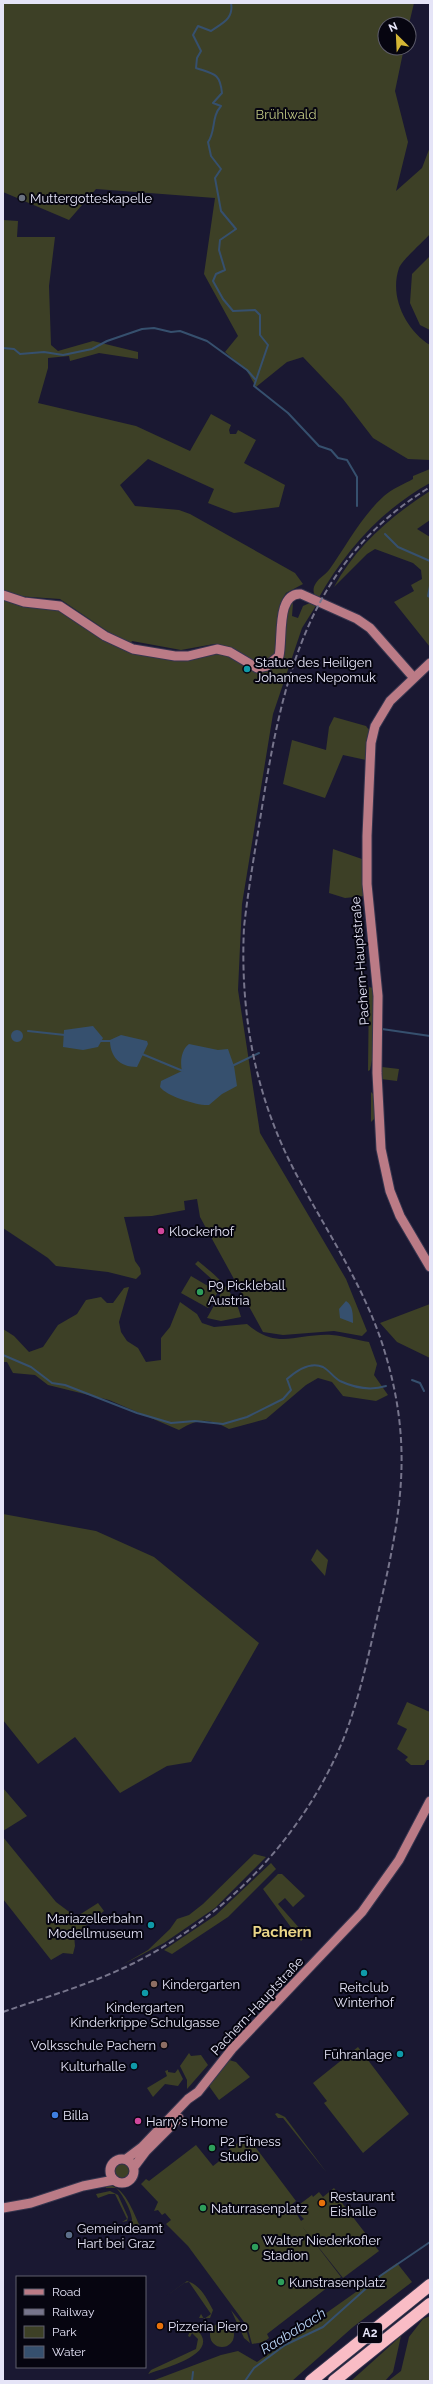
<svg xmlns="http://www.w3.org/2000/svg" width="433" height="2384" viewBox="0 0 433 2384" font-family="Raleway,sans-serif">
<rect width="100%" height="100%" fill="#1a1832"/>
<path fill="#3d4026" d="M3 3H414L409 24H385V48H404L395 91 408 142 396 191 422 168 430 147V234C423 242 403 259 399 268 389 297 406 330 430 345V460L408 459 373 438 343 399 303 357 287 362 256 387 247 371 225 352 238 336 204 274 215 198 96 189 69 220 3 192Z
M3 220 18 221 17 237H55L49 286 51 345 58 351 93 341 138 352V359L99 353 70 361 69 356 48 358V368L38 403 136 426 190 451 211 414 231 425 229 430 230 434H236L238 430 256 440 244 463 285 485 279 507 234 513 208 503 214 489 148 459 120 485 135 506 179 510 190 514 295 573 303 584 286 593 282 600 275 655 269 661 260 664 214 644 181 650 132 641 129 646 60 599 16 596 3 591Z
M430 256V330L420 325 410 303 412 274Z
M430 469V483C381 510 345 551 318 599 313 596 312 588 316 583 319 578 325 575 329 570 347 545 360 518 384 496 392 489 404 484 413 479V476Z
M430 491V520L417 529 430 537V647L394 602 414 591 411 585 422 579 421 570 413 563 375 549 367 554 334 587C356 546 391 516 430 491Z
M3 598 55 607 137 652 214 653 232 657 250 669 273 667 278 669 285 650 287 606 293 603 292 616 298 618 303 606 312 602 317 604 302 628 273 714 242 904 238 990 260 1133 346 1279 367 1331 362 1336 334 1331 283 1335 263 1332 200 1217 197 1199 184 1201 185 1210 152 1216 124 1217 135 1261 140 1268 141 1274 136 1279 108 1272 56 1266 48 1258 3 1228Z
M334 717 366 726 369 730 366 760 343 755 325 798 283 784 292 740 326 750 329 727Z
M333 849 362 859 365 896 345 898 329 893Z
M369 987 373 988 375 1046 370 1070 368 1071Z
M382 1067 399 1069 397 1081 381 1079Z
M371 1092 374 1095 375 1118 371 1122Z
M198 1261C217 1276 235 1292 241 1317L221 1321 207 1318 221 1293 216 1283 195 1264Z
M191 1276 218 1292 208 1308 181 1293Z
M129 1287 119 1322 121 1332 127 1341 138 1348 146 1362 161 1360V1338L170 1327 180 1302 197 1314 202 1323 214 1327 247 1324C278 1351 297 1333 332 1335 344 1336 357 1340 369 1342L377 1364 374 1375 388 1395 376 1401 343 1396 332 1382 318 1378 306 1385 266 1419 229 1429C207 1418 200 1418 179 1430L109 1400 48 1385 35 1375 13 1373 7 1362H3V1329L14 1336 29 1352 43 1347 58 1325 77 1314 86 1300 101 1297 107 1303H113L124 1288Z
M430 1304V1358L397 1342 380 1323Z
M3 1514 96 1531 154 1557 259 1643 191 1762 167 1766 120 1793 75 1737 38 1764 3 1720Z
M317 1549 328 1560 325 1576 311 1560Z
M407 1702 430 1712V1760H427L424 1765H411L405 1760 408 1757 397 1749 407 1729 397 1724Z
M3 1788 27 1816 3 1831Z
M3 1837 56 1902 76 1917 98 1903 104 1911 74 1935 75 1946 73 1954 63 1953 51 1960 3 1899Z
M254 1854 266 1857 215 1908 164 1943 122 1965 148 1950 170 1929 177 1919 189 1915 203 1904Z
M271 1863 276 1869 228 1917 172 1954 164 1950 216 1915Z
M278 1874H282L305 1896 293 1907 285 1898 278 1904 301 1930 306 1926 312 1931 301 1941 263 1889Z
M358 2047 409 2114 363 2153 324 2103 327 2101 313 2083Z
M189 2053 191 2056 201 2055 208 2065 187 2089V2080L180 2066Z
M229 2060 236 2062 250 2077 219 2100 209 2086Z
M178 2069 183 2079 178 2086 165 2084 153 2097 147 2088 167 2076 165 2071 168 2070V2072L175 2073Z
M277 2113 285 2117 327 2173 283 2118H278L275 2114Z
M247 2136 296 2201 291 2205 301 2221 304 2219 299 2214 304 2210 300 2204 312 2195 313 2197 319 2192 323 2197 334 2188 341 2197 339 2199 379 2251 343 2278 301 2225 341 2277 267 2334 269 2338 264 2342 252 2344 247 2326 188 2246 166 2224 171 2220 165 2213 162 2215 158 2210 154 2211 158 2202 141 2184 146 2179 149 2181 196 2145 213 2166 222 2159 220 2156Z
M115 2171a7 7 0 1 1 14 0a7 7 0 1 1-14 0Z
M105 2185C124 2183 133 2212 140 2226L138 2230 130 2232 128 2227C130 2224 132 2222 132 2219 131 2210 122 2193 116 2188H106Z
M110 2191 118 2195 128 2217 127 2221 122 2222 127 2219 115 2194H109L98 2198 96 2194Z
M397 2263 412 2282 353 2327 292 2381H152L221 2355 238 2351 257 2362Z
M187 2281C200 2285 206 2297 213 2310L210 2318H199L201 2314 204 2319 211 2314 189 2282 184 2283 165 2297Z
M231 2310 246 2329 250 2343 244 2338Z
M430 2316V2381H388L401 2371 409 2337 423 2319Z
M210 2335a12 12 0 1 1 24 0a12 12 0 1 1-24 0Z
M194 2330H197C222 2354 164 2368 148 2374L151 2370 196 2349 198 2339 192 2333 190 2337 188 2336 190 2331Z
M401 2336 393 2372 385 2381H351Z"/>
<path fill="#36506e" d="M93 1026 103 1038 98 1047 83 1050 63 1047 64 1030Z
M11 1036a6 6 0 1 1 12 0a6 6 0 1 1-12 0Z
M121 1035 147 1041 148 1044 137 1067C119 1067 110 1056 110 1040Z
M189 1044 218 1050 228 1049 234 1066 237 1086 222 1094 209 1105C198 1106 166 1096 160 1087L161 1081 182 1071C180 1062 181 1050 189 1044Z
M346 1301C353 1305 353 1315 353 1323L340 1318 339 1309Z"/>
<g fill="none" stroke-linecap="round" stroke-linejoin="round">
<path stroke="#36506e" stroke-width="2" d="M231 3C234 19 222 23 211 31L198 26 193 35 201 51 197 58 196 68C214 74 220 73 222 93L213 103 221 106C211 117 216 131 208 142L211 156 221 169 215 178 221 211 236 229 220 240 219 250 225 270 216 274 213 281 223 299 233 311 255 310 260 315V335L268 345 254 386 288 413 319 446 331 450 338 458 347 460 357 477V506
M3 348 14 349 20 354 44 352 63 355 92 349 107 341 142 329 154 328 171 332 180 331 207 341 247 370 255 379
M385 534 398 547 430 561
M430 586 428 596 430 597
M382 1029 430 1036
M28 1031 65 1035
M101 1041H112
M142 1054 183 1071
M232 1066 259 1053
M3 1355 31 1367 52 1383 65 1385 137 1413 171 1423 195 1421 223 1424 247 1417 283 1399 291 1390 287 1379C296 1371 310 1361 323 1367 330 1371 334 1378 340 1381 355 1388 370 1391 386 1386
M412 1380 420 1383 424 1391
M192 2381 193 2372
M245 2381 254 2368 285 2345 323 2327 380 2276 430 2242"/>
<g stroke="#36354e" stroke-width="11">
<path id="secondary" d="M3 595 24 602 60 606 105 636 133 649 175 656H188L217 649 230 652 257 668 267 666 279 656C283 639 276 592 301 594L357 619 370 628 414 678
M430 663 390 701 375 726 371 743 367 836V884L378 996 377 1073 381 1149 390 1191 400 1216 430 1267
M110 2171a12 12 0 1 1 24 0a12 12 0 1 1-24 0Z
M126 2159 142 2147 188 2099 198 2092 232 2049 362 1912 399 1860 430 1801
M134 2167 146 2151 179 2118
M3 2208 31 2203 83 2186 114 2180"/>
</g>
<g stroke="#36354e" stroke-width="14">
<path id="motorway" d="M311 2381 430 2285
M334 2381 430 2304"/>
</g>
<use href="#secondary" stroke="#bb7b86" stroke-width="9"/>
<use href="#motorway" stroke="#f9bcc5" stroke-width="12"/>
<path stroke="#77758c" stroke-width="2" stroke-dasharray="6 3" stroke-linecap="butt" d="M3 2012C46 1997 91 1984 132 1964 226 1917 303 1837 343 1740 361 1695 370 1647 381 1601 403 1505 413 1439 382 1343 361 1280 323 1226 293 1168 254 1092 240 1011 244 927 249 883 257 839 264 795 285 668 313 559 430 487"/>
</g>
<circle fill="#6b7280" stroke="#060510" stroke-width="1.5" cx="22" cy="198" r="4"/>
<g fill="#0f9aa8" stroke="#060510" stroke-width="1.5">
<circle cx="247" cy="669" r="4"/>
<circle cx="151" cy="1925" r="4"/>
<circle cx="364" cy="1973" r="4"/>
<circle cx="145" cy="1993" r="4"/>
<circle cx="400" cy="2054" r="4"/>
<circle cx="134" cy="2066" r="4"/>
</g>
<g fill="#d1479c" stroke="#060510" stroke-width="1.5">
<circle cx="161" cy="1231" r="4"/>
<circle cx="138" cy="2121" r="4"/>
</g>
<g fill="#2e9e5b" stroke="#060510" stroke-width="1.5">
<circle cx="200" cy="1292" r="4"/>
<circle cx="212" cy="2148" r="4"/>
<circle cx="203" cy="2208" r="4"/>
<circle cx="255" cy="2247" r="4"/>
<circle cx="281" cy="2282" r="4"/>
</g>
<g fill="#8d6e63" stroke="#060510" stroke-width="1.5">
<circle cx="154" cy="1984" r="4"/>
<circle cx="164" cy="2045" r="4"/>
</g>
<circle fill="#3f7fe0" stroke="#060510" stroke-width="1.5" cx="55" cy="2115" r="4"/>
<g fill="#e8710a" stroke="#060510" stroke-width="1.5">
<circle cx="322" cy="2203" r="4"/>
<circle cx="160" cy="2326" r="4"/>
</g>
<circle fill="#5c6f8a" stroke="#060510" stroke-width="1.5" cx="69" cy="2235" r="4"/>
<g text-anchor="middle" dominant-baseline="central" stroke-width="4" stroke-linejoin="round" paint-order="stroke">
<rect fill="#060510" stroke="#a2a1b2" stroke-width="1" x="358" y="2323" width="24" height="20" rx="3"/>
<g font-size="12" font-weight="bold" fill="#e5e4f7">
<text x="370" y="2333">A2</text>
</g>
<g font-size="13" fill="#bfc783" stroke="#060510">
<text x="286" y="114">Brühlwald</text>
</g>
<g font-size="13" fill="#e5e4f7" stroke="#060510" text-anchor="start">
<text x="30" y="198">Muttergotteskapelle</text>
<text x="255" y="662">Statue des Heiligen<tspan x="255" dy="15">Johannes Nepomuk</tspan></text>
<text x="169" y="1231">Klockerhof</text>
<text x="208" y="1285">P9 Pickleball<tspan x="208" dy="15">Austria</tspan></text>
<text x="143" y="1918" text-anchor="end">Mariazellerbahn<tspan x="143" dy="15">Modellmuseum</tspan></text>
<text x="162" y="1984">Kindergarten</text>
<text x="364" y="1987" text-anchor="middle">Reitclub<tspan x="364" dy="15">Winterhof</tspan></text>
<text x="145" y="2007" text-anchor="middle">Kindergarten<tspan x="145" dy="15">Kinderkrippe Schulgasse</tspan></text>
<text x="156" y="2045" text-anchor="end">Volksschule Pachern</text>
<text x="392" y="2054" text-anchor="end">Führanlage</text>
<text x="126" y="2066" text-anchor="end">Kulturhalle</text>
<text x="63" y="2115">Billa</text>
<text x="146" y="2121">Harry's Home</text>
<text x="220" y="2141">P2 Fitness<tspan x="220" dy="15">Studio</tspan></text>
<text x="330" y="2196">Restaurant<tspan x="330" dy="15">Eishalle</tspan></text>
<text x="211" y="2208">Naturrasenplatz</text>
<text x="77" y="2228">Gemeindeamt<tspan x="77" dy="15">Hart bei Graz</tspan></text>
<text x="263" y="2240">Walter Niederkofler<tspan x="263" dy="15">Stadion</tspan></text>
<text x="289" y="2282">Kunstrasenplatz</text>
<text x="168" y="2326">Pizzeria Piero</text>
</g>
<g font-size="13" fill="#e5e4f7" stroke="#060510">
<text transform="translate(360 961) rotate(-94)">Pachern-Hauptstraße</text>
<text transform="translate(257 2006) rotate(-47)">Pachern-Hauptstraße</text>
</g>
<g font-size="14" font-style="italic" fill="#b9d4f5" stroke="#060510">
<text transform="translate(293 2331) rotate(-32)">Raababach</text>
</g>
<g font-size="15" font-weight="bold" fill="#ead588" stroke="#060510">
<text x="282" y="1932">Pachern</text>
</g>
</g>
<rect width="433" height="2384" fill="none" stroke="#e5e4f7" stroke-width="8"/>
<rect x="16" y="2276" width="130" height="92" fill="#060510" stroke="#5f5e6c"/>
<rect x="24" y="2289" width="20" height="6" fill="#bb7b86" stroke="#5f5e6c"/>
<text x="52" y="2296" font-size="12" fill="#e5e4f7">Road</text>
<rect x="24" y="2309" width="20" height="6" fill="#77758c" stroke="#5f5e6c"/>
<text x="52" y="2316" font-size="12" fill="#e5e4f7">Railway</text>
<rect x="24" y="2326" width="20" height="12" fill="#3d4026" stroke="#5f5e6c"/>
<text x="52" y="2336" font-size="12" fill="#e5e4f7">Park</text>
<rect x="24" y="2346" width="20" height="12" fill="#36506e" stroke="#5f5e6c"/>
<text x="52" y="2356" font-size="12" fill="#e5e4f7">Water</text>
<g transform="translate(397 36) rotate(336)"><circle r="19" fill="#060510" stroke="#5f5e6c"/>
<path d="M0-3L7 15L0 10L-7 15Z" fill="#d4b635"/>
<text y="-6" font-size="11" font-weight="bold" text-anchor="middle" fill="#e5e4f7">N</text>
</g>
</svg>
